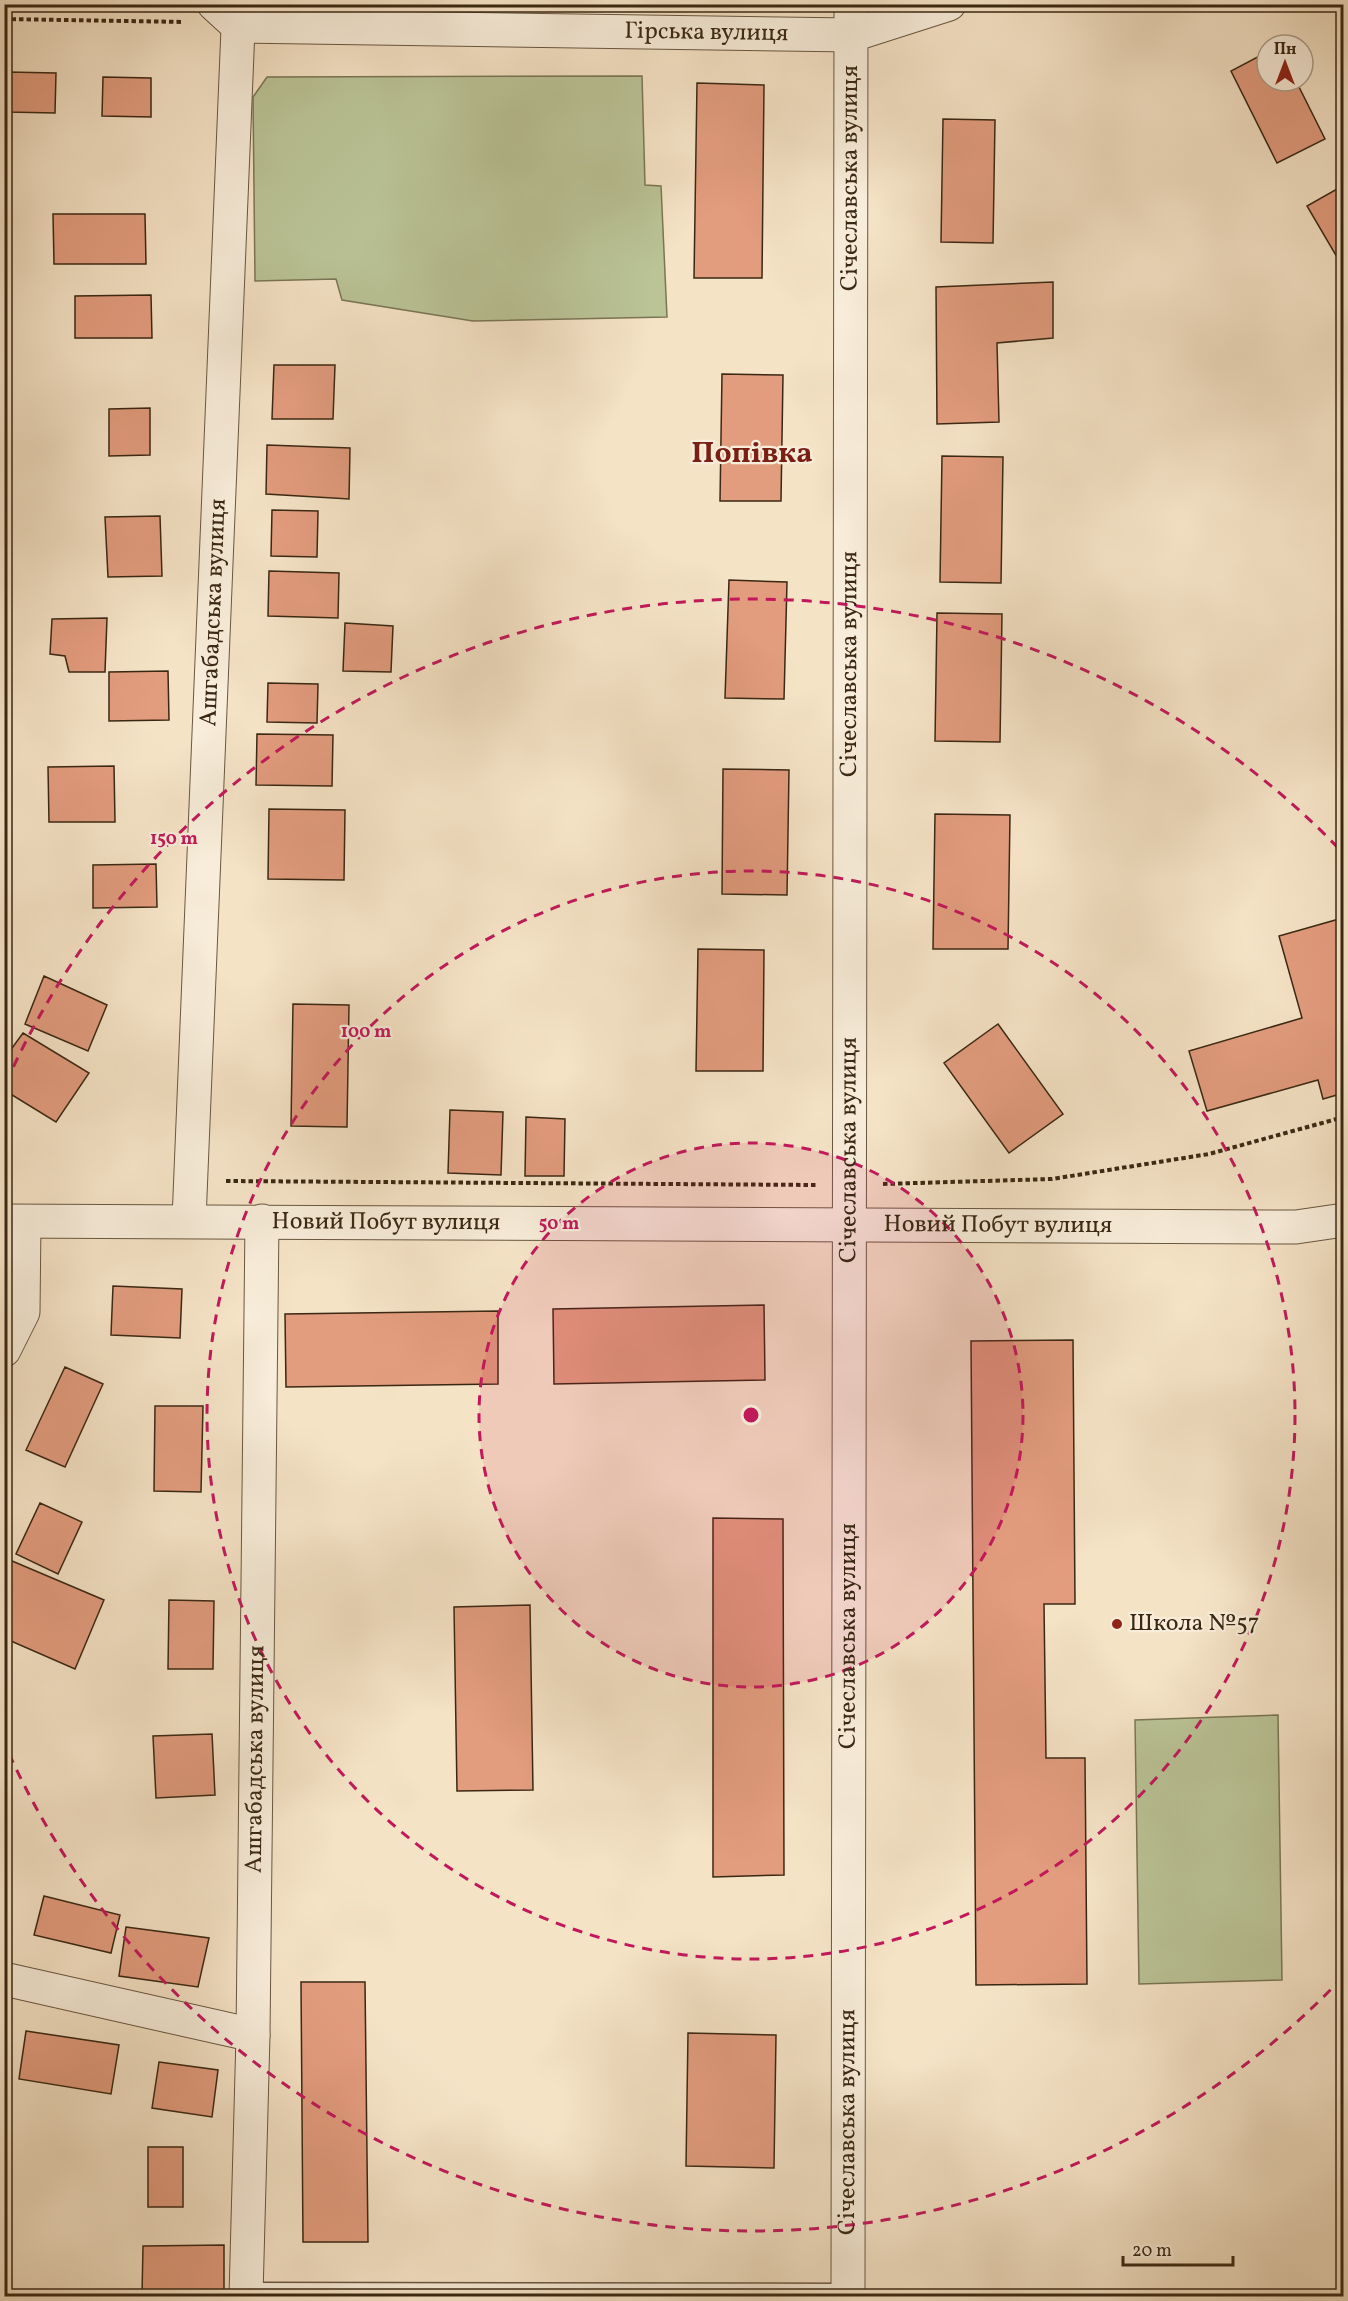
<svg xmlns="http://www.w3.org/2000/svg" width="1348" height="2301" viewBox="0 0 1348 2301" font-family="Vollkorn,serif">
<rect width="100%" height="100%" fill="#f5e3c6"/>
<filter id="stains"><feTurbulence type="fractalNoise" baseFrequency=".00333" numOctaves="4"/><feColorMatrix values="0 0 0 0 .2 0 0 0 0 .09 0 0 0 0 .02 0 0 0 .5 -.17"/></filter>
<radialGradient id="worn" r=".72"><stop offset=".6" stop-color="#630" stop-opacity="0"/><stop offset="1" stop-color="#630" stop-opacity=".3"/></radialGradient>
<path fill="#bac497" stroke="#7a7655" stroke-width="1.5" d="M642 76 645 185 661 186 667 317 473 321 342 300 336 279 255 281 253 97 267 77Z
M1278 1715 1282 1980 1139 1984 1135 1720Z"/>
<path fill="#e29c7e" stroke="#3a2813" stroke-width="1.5" d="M1267 52V81H1296L1325 139 1277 163 1231 71Z
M7 72 56 73 55 113 7 112Z
M103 77 151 78V117L102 116Z
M697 83 764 85 762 278H694Z
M943 119 995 120 993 243 941 242Z
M1344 185V269L1307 206Z
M53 214H145L146 264H54Z
M1053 282V338L997 343 999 422 937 424 936 287Z
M151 295 152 338H75V296Z
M274 365H335L333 419H272Z
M722 374 783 375 781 501H720Z
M150 408V455L109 456V409Z
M267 445 350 448 349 499 266 494Z
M942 456 1003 457 1001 583 940 582Z
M272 510 318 511 317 557 271 556Z
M160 516 162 576 108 577 105 517Z
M269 571 339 573 338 618 268 616Z
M729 580 787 582 784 699 725 698Z
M937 613 1002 614 1000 742 935 741Z
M107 618 105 672H69L65 656 50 654 52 619Z
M345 623 393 626 391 672 343 671Z
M168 671 169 720 109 721V672Z
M268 683 318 684 317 723 267 722Z
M257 734 333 735 332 786 256 785Z
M114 766 115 822H49L48 767Z
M723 769 789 770 787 895 722 894Z
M269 809 345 810 344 880 268 879Z
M935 814 1010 815 1008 949H933Z
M156 864 157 907 93 908V865Z
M1339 919 1344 935V1093L1323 1099 1318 1080 1207 1111 1189 1051 1302 1018 1279 936Z
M698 949 764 950 763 1071H696Z
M44 976 107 1005 88 1051 25 1024Z
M293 1004 349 1005 347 1127 291 1126Z
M998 1024 1063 1114 1009 1153 944 1063Z
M23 1033 89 1073 56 1122 4 1090V1059Z
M450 1110 503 1112 501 1175 448 1173Z
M526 1117 565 1119 564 1176H525Z
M113 1286 182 1289 180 1338 111 1335Z
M764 1305 765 1380 554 1384 553 1309Z
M498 1311V1384L286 1387 285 1314Z
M1073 1340 1075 1604H1044L1046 1758H1085L1087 1984 976 1985 971 1341Z
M65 1367 103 1384 65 1467 26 1450Z
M155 1406H203L201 1492 154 1491Z
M40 1503 82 1522 58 1574 16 1554Z
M713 1518 783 1519 784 1875 713 1877Z
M5 1558 104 1600 75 1669 4 1638Z
M169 1600 214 1601 213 1669H168Z
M530 1605 533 1790 457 1791 454 1607Z
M212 1734 215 1795 156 1798 153 1736Z
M44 1896 120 1915 111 1953 34 1935Z
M126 1927 209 1938 198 1987 119 1976Z
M301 1982H365L368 2242H303Z
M26 2031 119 2045 111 2094 19 2079Z
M688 2033 776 2035 774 2168 686 2166Z
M159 2062 218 2070 212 2117 152 2108Z
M148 2147H183V2207H148Z
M224 2245V2296H142L143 2246Z"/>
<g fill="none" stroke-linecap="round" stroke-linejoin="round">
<g stroke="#695740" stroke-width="19">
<path id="service" d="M246 2291 848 2292"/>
</g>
<g stroke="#695740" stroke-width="35">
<g id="minor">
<path id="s1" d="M214 4 238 26 852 35 949 4"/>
<path id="s2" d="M189 1220 239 4"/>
<path id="s3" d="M4 1221 1296 1227 1344 1220"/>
<path d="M4 1350 23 1312 24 1222"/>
<path d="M4 1979 253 2035"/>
<path id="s4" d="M246 2296 253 2035 262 1221"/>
<path id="s5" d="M848 2296 851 4"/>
</g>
</g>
<path stroke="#3a2813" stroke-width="4" stroke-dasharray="4.5 3" stroke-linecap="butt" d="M4 19 184 22
M226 1181 816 1185
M883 1184 1052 1179 1209 1154 1344 1117"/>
<use href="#service" stroke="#f8edda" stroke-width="16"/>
<use href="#minor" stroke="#f8edda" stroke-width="33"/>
</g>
<circle cx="751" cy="1415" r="272" fill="#c2185b" fill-opacity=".12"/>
<g fill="none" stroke="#c2185b" stroke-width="3" stroke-dasharray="10 8">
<circle cx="751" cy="1415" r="272"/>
<circle cx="751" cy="1415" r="544"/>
<path d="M1343 1977A816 816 0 0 1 6 1747M6 1083A816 816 0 0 1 1343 853"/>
</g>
<circle fill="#8f2418" stroke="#f8edda" stroke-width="2" cx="1117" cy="1624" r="6"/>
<g text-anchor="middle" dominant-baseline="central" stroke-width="4.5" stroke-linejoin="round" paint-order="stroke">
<g font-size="24" fill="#3a2813" stroke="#f8edda">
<text stroke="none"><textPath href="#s1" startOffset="501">Гірська вулиця</textPath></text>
<text stroke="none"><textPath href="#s5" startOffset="2118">Січеславська вулиця</textPath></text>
<text stroke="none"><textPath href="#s2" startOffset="608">Ашгабадська вулиця</textPath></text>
<text stroke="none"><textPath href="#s5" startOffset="1632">Січеславська вулиця</textPath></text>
<text stroke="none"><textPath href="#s5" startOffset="1146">Січеславська вулиця</textPath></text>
<text stroke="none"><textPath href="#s3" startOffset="382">Новий Побут вулиця</textPath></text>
<text stroke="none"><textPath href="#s3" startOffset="994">Новий Побут вулиця</textPath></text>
<text stroke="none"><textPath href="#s5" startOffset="660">Січеславська вулиця</textPath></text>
<text stroke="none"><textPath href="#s4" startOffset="537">Ашгабадська вулиця</textPath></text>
<text stroke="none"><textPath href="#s5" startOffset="174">Січеславська вулиця</textPath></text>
</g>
<g font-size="24" fill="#3a2813" stroke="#f8edda" text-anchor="start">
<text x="1129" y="1624">Школа №57</text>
</g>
<g font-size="30" font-weight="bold" fill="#7a1f14" stroke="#f8edda">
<text x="752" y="454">Попівка</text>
</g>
</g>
<circle cx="751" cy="1415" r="9" fill="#c2185b" stroke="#f8edda" stroke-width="3"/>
<g font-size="18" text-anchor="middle" font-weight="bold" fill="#c2185b" stroke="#f8edda" stroke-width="4.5" stroke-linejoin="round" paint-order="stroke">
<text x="174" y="844">150 m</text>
<text x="366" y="1037">100 m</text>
<text x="559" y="1229">50 m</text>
</g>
<rect width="1348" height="2301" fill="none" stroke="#f5e3c6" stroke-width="24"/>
<rect x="6" y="6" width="1336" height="2289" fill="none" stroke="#3a2813" stroke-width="3"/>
<rect x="12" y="12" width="1324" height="2277" fill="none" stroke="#3a2813" stroke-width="1.5"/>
<g transform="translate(1285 63)"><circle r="28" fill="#f8edda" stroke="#ac9e8a" stroke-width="1.5"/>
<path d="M0-4.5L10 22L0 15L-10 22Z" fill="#8f2418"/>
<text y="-9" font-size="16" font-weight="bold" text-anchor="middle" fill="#3a2813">Пн</text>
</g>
<path d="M1123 2256v9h110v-9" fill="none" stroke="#3a2813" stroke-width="3"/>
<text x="1132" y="2256" font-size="18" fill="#3a2813" stroke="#f8edda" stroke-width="4.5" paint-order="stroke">20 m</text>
<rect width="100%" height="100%" filter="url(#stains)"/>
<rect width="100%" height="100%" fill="url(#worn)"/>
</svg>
